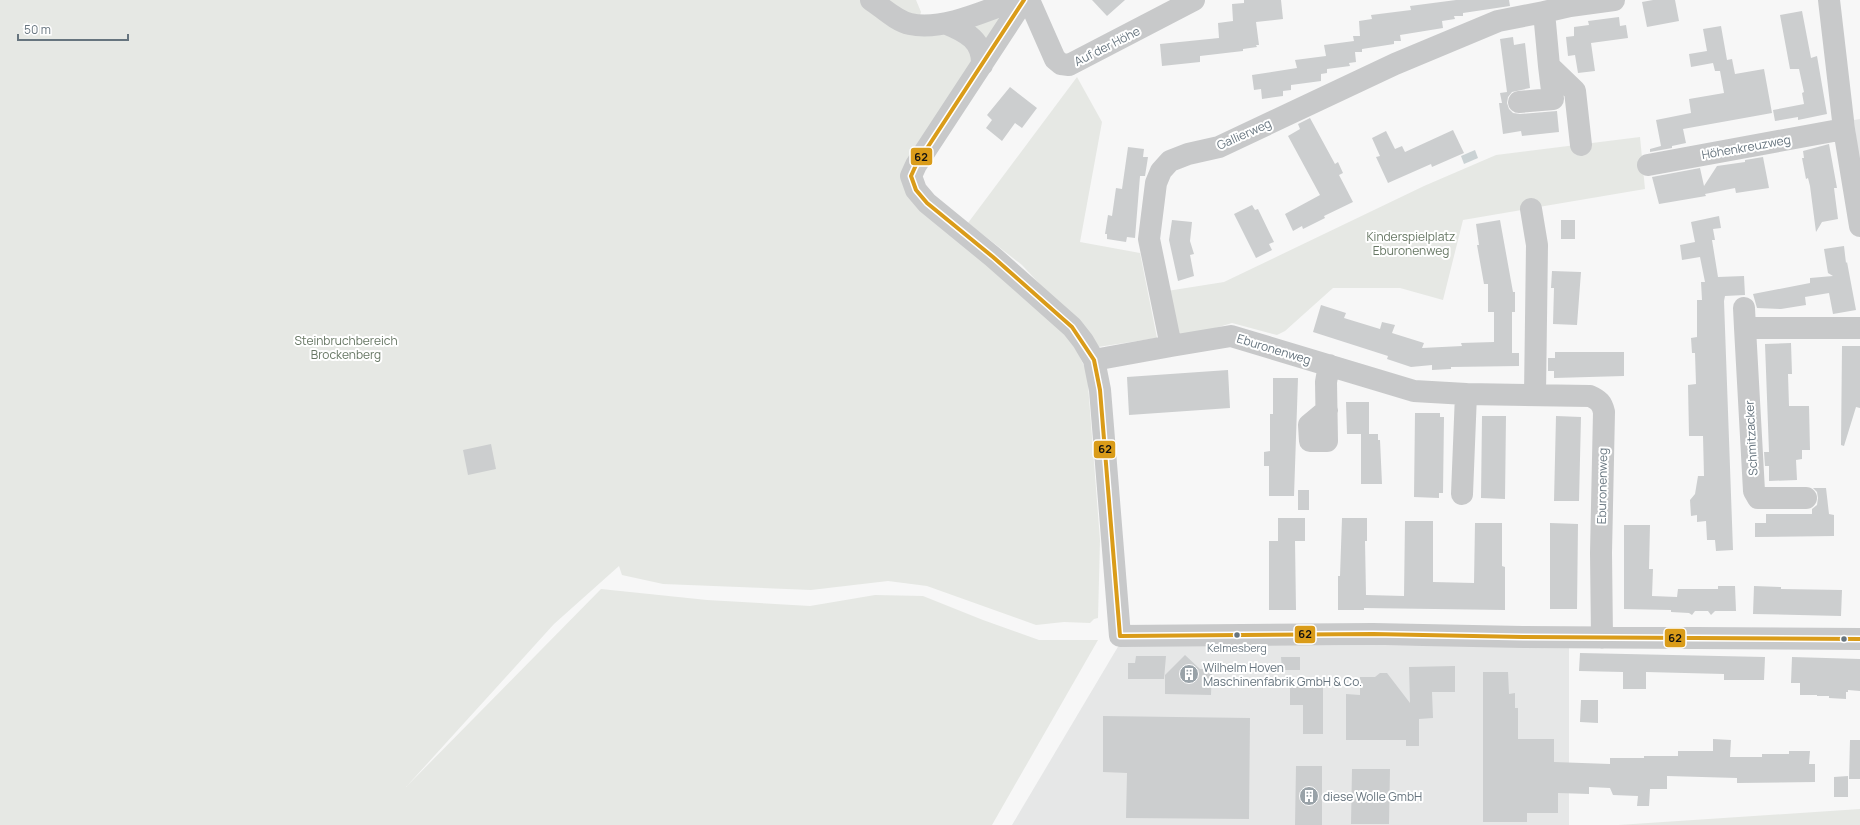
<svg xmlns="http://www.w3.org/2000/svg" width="1860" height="825" viewBox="0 0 1860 825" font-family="Manrope,sans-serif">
<rect width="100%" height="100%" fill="#f7f7f7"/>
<path fill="#e6e7e7" d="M1860 119V168L1854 120Z
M1119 645 1569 646V825H1012Z"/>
<path fill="#e6e8e4" d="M0 0H916L921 12 918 21 1018 8 908 195 1065 327 1087 372 1100 540 1098 618 1094 619 1090 623 1064 622 1036 625 927 586 888 581 811 590 663 584 622 575 619 566 554 624 406 787 601 589 707 600 810 606 875 595 923 596 983 620 1039 640H1098L992 825H0Z
M1077 77 1102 122 1080 242 1140 253 1157 338 1098 347 1022 265 968 223Z
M1640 137 1645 189 1463 220 1443 300 1400 288H1333L1285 331 1277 335 1232 323 1176 340 1167 291 1224 282 1424 186 1496 155Z
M1860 809V825H1618Z"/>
<path fill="#cad2d4" d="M1475 150 1478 158 1464 164 1461 156Z"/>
<path fill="#cccecf" d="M1092 0H1125L1107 16Z
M1244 0H1281L1283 19 1256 22 1259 45H1256L1257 47 1243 49V51L1200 56V62L1162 66 1160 44 1219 38 1218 23 1233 21 1232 4 1244 3Z
M1456 0H1509L1510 6 1463 13V16H1454L1455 19 1442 21 1443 28 1400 35 1401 41H1394V44L1362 49V52H1355L1356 62 1349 63 1350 66 1327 69V73L1321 74V81L1291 85V90L1283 91V96L1262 99 1261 89 1254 90 1252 75 1297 68 1295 60 1326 56 1324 45 1354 41 1353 36H1360L1359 21 1372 19 1371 15 1411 10 1410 6Z
M1653 0H1675L1679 21 1647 27 1642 2Z
M1802 11 1811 58 1817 56 1827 114 1798 120V117L1775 121 1773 110 1804 104 1802 93 1804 92 1799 69H1790L1780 15Z
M1619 17 1620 26 1626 25 1628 38 1591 43 1595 71 1578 73 1575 55 1568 56 1566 37 1574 36V27L1589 25 1588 21Z
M1721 26 1727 60 1732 59 1735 74 1764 69 1772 113 1683 129 1686 143 1672 146V148L1650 152V149L1661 146 1656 120 1691 113 1689 99 1724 93 1720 71H1715L1713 63 1691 67 1689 54 1707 51 1703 29Z
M1513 37 1514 45 1525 43 1530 88 1512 92 1508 97 1507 103 1509 109 1513 113 1520 114 1557 111 1559 132 1522 136 1521 131 1503 134 1499 103H1502L1500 93 1507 92 1500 39Z
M1010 87 1037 108 1022 128 1015 123 1002 141 986 128 992 120 987 115Z
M1310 118 1335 164 1338 162 1343 173 1339 175 1353 202 1324 216 1325 218 1303 229 1302 226 1293 231 1285 214 1320 195 1288 136 1300 129 1298 124Z
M1453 130 1464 153 1432 167 1431 164 1388 183 1376 157 1380 156 1372 138 1386 131 1395 149 1402 146 1405 152Z
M1829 144 1837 188H1834L1838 219 1822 222 1816 232 1810 186 1808 178 1806 179 1802 158H1804L1803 151Z
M1128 147 1144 149 1143 157H1148L1145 176H1140L1135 238 1127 237 1126 242 1107 239V234H1105L1108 215 1112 216 1116 188 1122 189Z
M1763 157 1769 188 1736 193 1735 188 1705 194 1706 196 1659 204 1652 177 1700 168 1704 186 1717 166 1745 162V160Z
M1252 205 1255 210 1258 209 1274 242 1269 244 1272 250 1256 258 1234 214Z
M1719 216 1721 228 1713 229 1715 240H1712L1718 277 1744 276 1745 295 1725 296 1724 301 1733 550 1716 551 1715 540H1707L1706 521 1697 522V515L1691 516 1690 500 1695 494 1698 476H1704L1703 436H1689L1688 385 1696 384 1695 353H1692L1691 338 1697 337V300H1702L1701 282H1705L1700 257 1682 260 1680 245 1695 242 1691 222Z
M1172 220 1192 222 1190 241 1194 254 1190 255 1194 276 1178 281 1169 240Z
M1500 220 1513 292H1515V312H1512V353H1519V366L1451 367V369L1432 370V365L1411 367 1387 359 1388 356 1313 332 1321 305 1346 313 1344 318 1380 329 1382 322 1395 325 1392 333 1424 343 1422 348 1462 346 1461 343 1494 342V312H1488V284H1484L1477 245H1479L1476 224Z
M1561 220H1575V239H1561Z
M1844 246 1846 263 1847 262 1856 310 1833 314 1829 293 1805 297 1806 305 1781 309 1757 308 1753 294 1810 283V278L1833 276 1828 273 1824 249Z
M1552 271 1581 272 1577 325 1553 324 1554 288H1551Z
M1791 343 1792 374H1788L1789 406H1809L1810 450H1802V459L1796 460 1797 480 1769 481V466H1765L1764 452H1769L1765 344Z
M1842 346H1860V408L1856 407 1844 446 1841 445Z
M1555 352H1624V376L1554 378V371H1548V358H1555Z
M1228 370 1230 408 1129 415 1127 377Z
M1273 378H1298L1294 496H1269V466H1264V452L1270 451V414H1273Z
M1346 402H1369V434H1378V440H1380L1382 484H1361V434H1347Z
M1415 413H1440V417H1444L1443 493H1439V498L1414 497Z
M1482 416H1506L1505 499 1481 498Z
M1556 416 1581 417 1579 501H1554Z
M491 444 496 469 468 475 463 450Z
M1813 488H1826L1829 514 1834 515V536L1755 537V523H1766V514H1812V509L1817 505 1818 498 1817 492Z
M1298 490H1309V510H1298Z
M1278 518H1305V541H1295L1296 610H1269V541H1278Z
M1342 518H1367V541H1365L1366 595 1404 596 1405 521H1433V582L1474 583 1475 523H1502V566L1505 567V610L1364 608V610H1338V576H1340Z
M1550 523 1578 524 1577 609H1550Z
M1624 525H1650L1649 569H1653L1652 596 1677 597 1678 589H1718V586H1735L1736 611H1715L1711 615 1708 611H1695L1692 615 1689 613 1671 612V610L1624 609Z
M1754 586 1781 587V589L1842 590 1841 616 1753 614Z
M1580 653 1765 657 1764 680H1724V674L1646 672V689H1623V672L1579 671Z
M1185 655 1200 669H1212L1211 695 1165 694V675Z
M1136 656H1166L1164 679H1128V663H1135Z
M1281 657H1300V670H1282Z
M1792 657 1860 659V691L1848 690V692H1846V699L1829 698V696H1817V695H1800V683H1791Z
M1455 666V692H1432L1433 718 1419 719V746H1406V740H1346V694L1360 695V677H1375L1380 673H1387L1410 703 1409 667Z
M1483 672H1508L1509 694 1515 693V708H1518V739H1554V762L1610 764V758H1644V756H1678V751H1713V739L1731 740 1730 757H1762V754H1789V751H1810L1809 764H1815V782L1737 783V778L1667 776V789H1650L1649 806H1637L1638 796 1613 795 1610 788 1589 787V794L1558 793V813H1527V822H1483Z
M1290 685 1323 686V734H1303V705H1290Z
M1581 700H1598V723L1580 722Z
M1103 716 1250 718 1249 819 1126 818 1127 773 1103 772Z
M1850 740H1860V779H1849Z
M1296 766H1322V825H1295Z
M1352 769H1390L1389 824H1351Z
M1848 776V797H1834V777Z"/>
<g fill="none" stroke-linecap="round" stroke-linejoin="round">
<path stroke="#c8c9ca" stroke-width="22" d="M871 0C883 8 896 21 910 24 942 31 985 11 1015 0
M1024 0 916 165 911 176 916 190 927 203 993 257 1072 327 1083 341 1094 360 1100 390 1120 636 1373 634 1523 637 1860 639
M1029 0 1055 59 1061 64 1069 65 1194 0
M1570 0V6L1544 12 1549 66 1575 91 1581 145
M1829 0 1844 129 1860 226
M1570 6 1614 0
M947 24C967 32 983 41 982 65
M1519 102 1553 99 1549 66
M1648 165 1844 129
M1531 209 1537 245 1535 394
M1744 308 1745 328
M1171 346 1231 336 1414 391 1466 394
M1094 360 1171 346 1149 239 1156 183 1161 171 1170 161 1188 154 1219 147 1395 64 1498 21 1544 12
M1327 410 1309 425 1310 441H1327L1326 382 1329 365
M1462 494 1466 394 1590 396C1599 400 1602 403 1604 412L1601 553 1602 638
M1806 498H1758L1754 491 1745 328H1860"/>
<g stroke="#fff" stroke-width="7">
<path id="bus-1" d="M1024 0 916 165 911 176 916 190 927 203 993 257 1072 327 1094 360 1100 390 1120 636
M1120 636 1373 634 1523 637 1860 639"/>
</g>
<use href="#bus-1" stroke="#da9c19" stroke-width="4"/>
</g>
<defs>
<g id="building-disc" transform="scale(1)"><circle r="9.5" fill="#99a2a8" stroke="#fff"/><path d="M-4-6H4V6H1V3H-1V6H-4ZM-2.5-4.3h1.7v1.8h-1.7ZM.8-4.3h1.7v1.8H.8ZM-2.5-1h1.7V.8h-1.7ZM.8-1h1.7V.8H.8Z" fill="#fff"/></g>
</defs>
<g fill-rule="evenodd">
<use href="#building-disc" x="1189" y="674"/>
<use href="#building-disc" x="1309" y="796"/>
</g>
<g fill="#66747e" stroke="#fff" stroke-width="1.5">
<circle cx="1237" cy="635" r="3.5"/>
<circle cx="1844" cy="639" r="3.5"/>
</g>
<g text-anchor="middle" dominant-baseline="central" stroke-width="4" stroke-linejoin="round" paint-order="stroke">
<g font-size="11" fill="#66747e" stroke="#fff">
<text x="1237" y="647">Kelmesberg</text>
</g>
<g font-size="12" fill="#66747e" stroke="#fff">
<text transform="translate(1107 46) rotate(-27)">Auf der Höhe</text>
<text transform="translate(1244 134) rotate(-24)">Gallierweg</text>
<text transform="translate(1746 147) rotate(-10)">Höhenkreuzweg</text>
<text transform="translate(1274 349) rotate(17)">Eburonenweg</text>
<text transform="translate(1751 438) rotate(-93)">Schmitzacker</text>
<text transform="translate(1602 486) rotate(-89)">Eburonenweg</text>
</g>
<g font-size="12" fill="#677764" stroke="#fff">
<text x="1411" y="236">Kinderspielplatz<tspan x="1411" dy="14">Eburonenweg</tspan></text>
<text x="346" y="340">Steinbruchbereich<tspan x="346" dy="14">Brockenberg</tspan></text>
</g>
<g font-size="12" fill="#66747e" stroke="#fff" text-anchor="start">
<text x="1203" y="667">Wilhelm Hoven<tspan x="1203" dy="14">Maschinenfabrik GmbH &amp; Co.</tspan></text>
<text x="1323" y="796">diese Wolle GmbH</text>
</g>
</g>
<g stroke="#fff" stroke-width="1.5">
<rect x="910" y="147" width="23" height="19" rx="4" fill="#da9c19"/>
<rect x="1093" y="440" width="23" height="19" rx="4" fill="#da9c19"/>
<rect x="1294" y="625" width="22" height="19" rx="4" fill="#da9c19"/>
<rect x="1664" y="628" width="22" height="20" rx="4" fill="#da9c19"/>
</g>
<g font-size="11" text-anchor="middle" font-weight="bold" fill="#111">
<text x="921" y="161">62</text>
<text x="1105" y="453">62</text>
<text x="1305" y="638">62</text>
<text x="1675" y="642">62</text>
</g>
<path d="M18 34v6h110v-6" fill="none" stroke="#66747e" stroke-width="2"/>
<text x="24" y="34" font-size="12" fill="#66747e" stroke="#ffffff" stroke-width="3" paint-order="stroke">50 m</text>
</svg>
